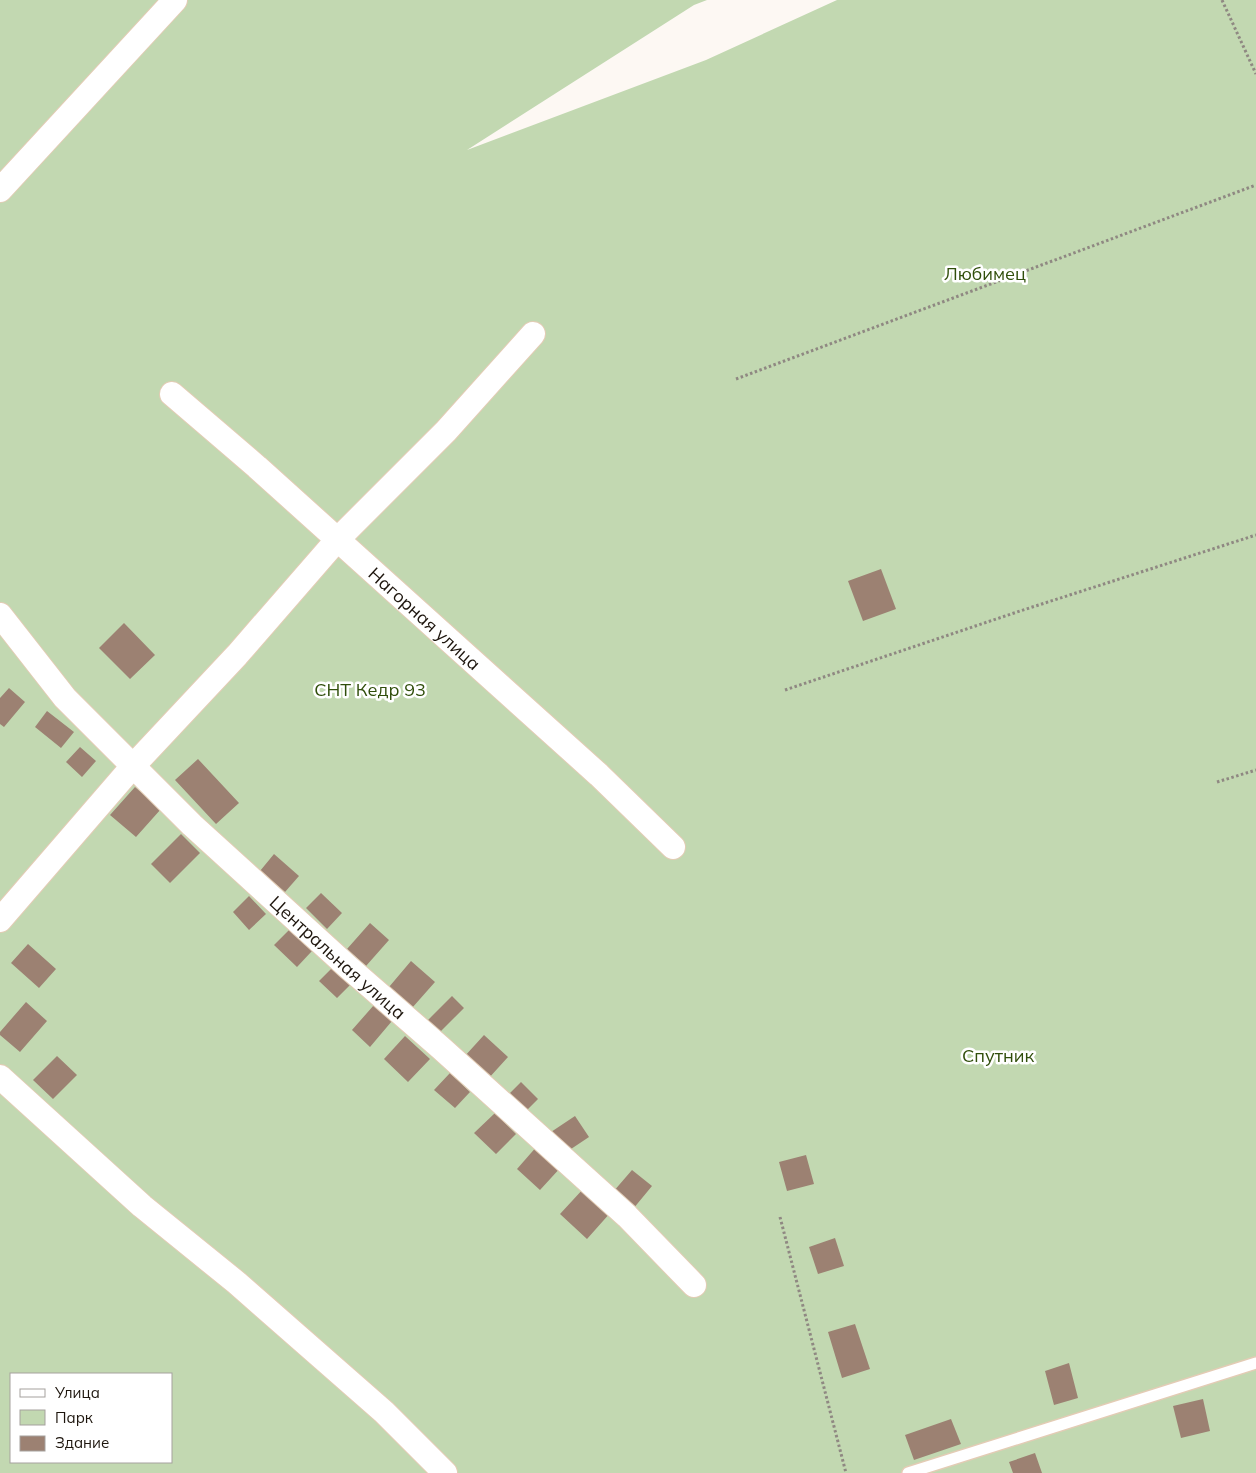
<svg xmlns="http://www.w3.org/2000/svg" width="1256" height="1473" viewBox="0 0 1256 1473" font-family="Mulish,sans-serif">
<rect width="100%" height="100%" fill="#fdf8f3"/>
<path fill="#c2d8b1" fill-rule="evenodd" d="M0 0H707L694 5 467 150 706 60 837 0H1256V1473H0ZM11 1374H171V1462H11Z"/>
<path fill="#9c8172" d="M881 569 896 609 863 621 848 581Z
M124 623 155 655 130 679 99 648Z
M9 688 25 702 4 727 0 724V698Z
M47 711 74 732 61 748 35 727Z
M80 747 96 761 82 777 66 762Z
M198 759 239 803 216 824 175 780Z
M135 787 161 809 136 837 110 815Z
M181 834 200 853 170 883 151 864Z
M274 854 299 876 285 892 260 871Z
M321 893 342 913 327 929 306 908Z
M249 896 266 914 249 930 233 912Z
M370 923 389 940 366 966 347 949Z
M289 930 312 951 297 967 274 945Z
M28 944 56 969 39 988 11 963Z
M411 961 435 982 412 1008 389 987Z
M333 967 351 984 337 998 319 981Z
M452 996 464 1008 439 1033 427 1021Z
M26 1002 47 1021 20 1052 0 1035V1032Z
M374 1005 392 1021 370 1047 352 1030Z
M484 1035 508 1057 488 1079 464 1057Z
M405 1036 430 1059 408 1082 384 1059Z
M57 1056 77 1075 53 1099 33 1080Z
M450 1073 470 1092 455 1108 434 1090Z
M521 1082 538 1099 526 1111 509 1094Z
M495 1113 516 1134 496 1154 474 1133Z
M575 1116 589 1137 565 1153 551 1132Z
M538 1145 562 1166 540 1190 517 1169Z
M806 1155 814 1184 787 1191 779 1162Z
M632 1170 652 1186 633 1209 613 1192Z
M584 1188 611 1212 587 1239 560 1214Z
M835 1238 844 1266 818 1274 809 1247Z
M855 1324 870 1369 842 1378 828 1332Z
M1069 1363 1078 1398 1054 1405 1045 1371Z
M1203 1399 1210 1431 1181 1438 1173 1406Z
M951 1419 961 1444 914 1460 905 1435Z
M1035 1453 1042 1473H1013L1009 1462Z"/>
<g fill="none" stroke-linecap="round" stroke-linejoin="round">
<g stroke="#e3ccb5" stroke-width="14">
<path id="service" d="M908 1473 1256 1363"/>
</g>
<g stroke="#e3ccb5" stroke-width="26">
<g id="minor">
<path d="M0 190 175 0"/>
<path id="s1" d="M172 394 257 467 599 775 673 847"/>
<path id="s2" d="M0 615 65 698 192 825 348 967 441 1048 627 1216 694 1285"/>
<path d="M0 920 133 766 237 655 337 540 446 431 533 334"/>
<path d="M0 1077 142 1206 237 1283 384 1412 445 1473"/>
</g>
</g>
<path stroke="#8f8882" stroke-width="3" stroke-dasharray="2.5 2.5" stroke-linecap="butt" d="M1222 0 1256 74
M736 379 1256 185
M785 690 1020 611 1256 535
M1217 782 1256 770
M780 1217 846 1473"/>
<use href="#service" stroke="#fff" stroke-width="11"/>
<use href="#minor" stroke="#fff" stroke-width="24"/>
</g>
<g text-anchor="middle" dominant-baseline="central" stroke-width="5" stroke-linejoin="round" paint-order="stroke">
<g font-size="18" fill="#304e0b" stroke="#fff">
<text x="985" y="273">Любимец</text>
<text x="370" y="689">СНТ Кедр 93</text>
<text x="998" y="1055">Спутник</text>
</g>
<g font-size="18" fill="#1d150d" stroke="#fff">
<text stroke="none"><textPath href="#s1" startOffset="338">Нагорная улица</textPath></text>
<text stroke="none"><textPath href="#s2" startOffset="482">Центральная улица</textPath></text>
</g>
</g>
<rect x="10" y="1373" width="162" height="90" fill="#ffffff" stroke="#a5a19e"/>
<rect x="20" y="1389" width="25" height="8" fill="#ffffff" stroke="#a5a19e"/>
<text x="55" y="1398" font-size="15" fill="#1d150d">Улица</text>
<rect x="20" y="1410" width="25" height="15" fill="#c2d8b1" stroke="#a5a19e"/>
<text x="55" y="1423" font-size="15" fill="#1d150d">Парк</text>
<rect x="20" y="1436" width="25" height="15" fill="#9c8172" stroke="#a5a19e"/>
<text x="55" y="1448" font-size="15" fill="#1d150d">Здание</text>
</svg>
